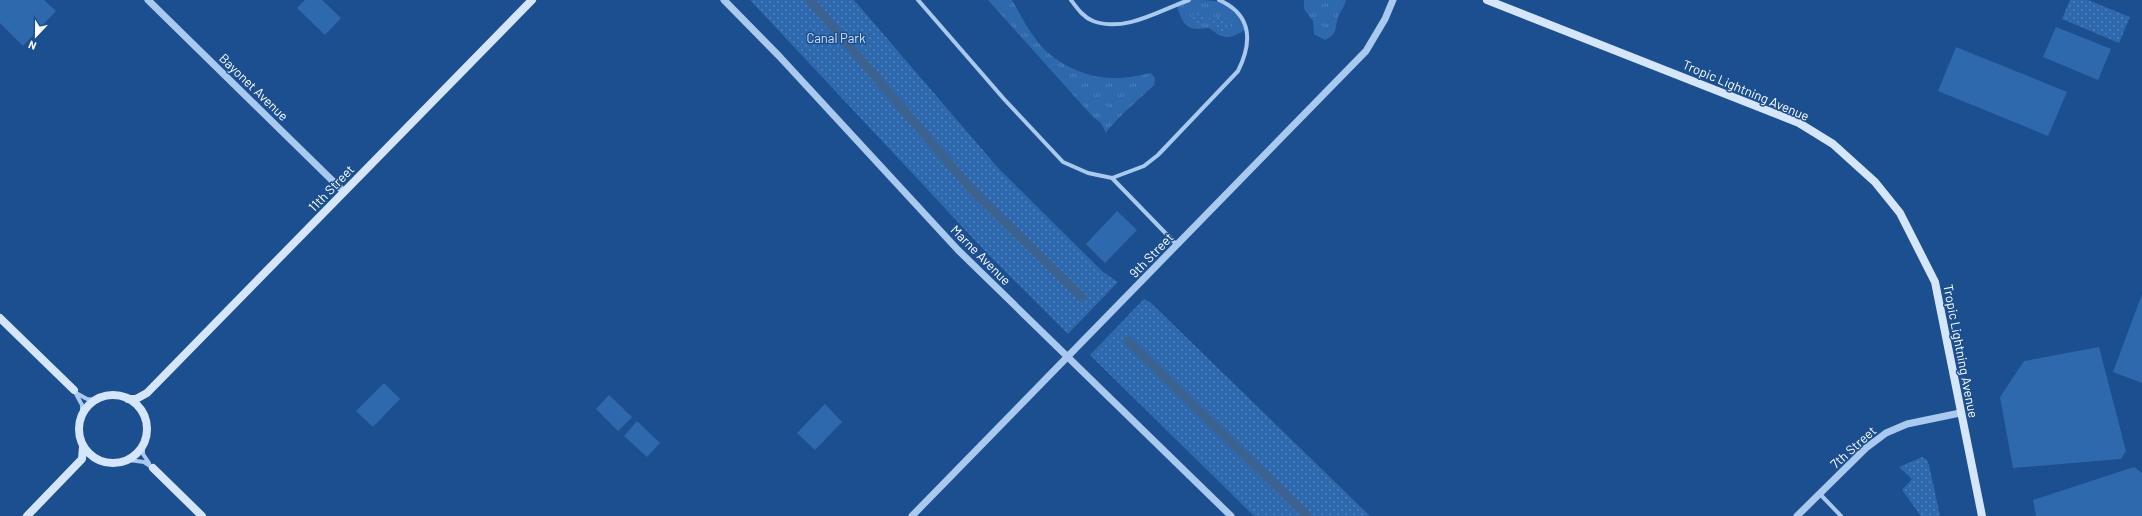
<svg xmlns="http://www.w3.org/2000/svg" width="2142" height="516" viewBox="0 0 2142 516" font-family="Barlow,sans-serif">
<defs>
<pattern id="grass-tufts" width="24" height="20" patternUnits="userSpaceOnUse"><rect width="24" height="20" fill="#2e69ad"/><path d="M3 7l-1-3M5 7V3M7 7l1-3M15 17l-1-3M17 17v-4M19 17l1-3" fill="none" stroke="#4d80b9"/></pattern>
<pattern id="park-dots" width="8" height="8" patternUnits="userSpaceOnUse"><rect width="8" height="8" fill="#2e69ad"/><path d="M2 2h.1M6 6h.1" fill="none" stroke="#4d80b9" stroke-width="1.8" stroke-linecap="round"/></pattern>
</defs>
<rect width="100%" height="100%" fill="#1b4f8f"/>
<path fill="url(#grass-tufts)" d="M988 0H1012C1019 12 1026 26 1034 37 1052 63 1086 79 1117 78 1129 78 1140 75 1151 73L1155 78 1154 85C1142 97 1113 121 1106 133L1101 123 1093 117Z
M1189 0C1220 0 1232 0 1247 29 1229 39 1226 41 1209 28 1185 31 1184 26 1176 4Z
M1304 0H1346C1345 6 1341 10 1339 15 1334 27 1339 34 1325 40L1314 34 1313 21 1304 9Z"/>
<path fill="url(#park-dots)" d="M750 0H854L999 169 1103 272 1118 282 1068 334 985 251Z
M2070 0H2088L2130 17 2119 43 2062 19Z
M1199 8 1211 19 1216 17 1226 18 1231 24 1230 29 1224 33 1220 32 1215 24 1208 20 1197 23 1192 17 1193 14Z
M1144 299 1150 302 1370 516H1254L1090 355Z
M1922 457 1927 460 1929 465 1940 516H1921L1902 490 1912 479 1899 467Z"/>
<path fill="#2e69ad" d="M0 0H44L56 11 23 46 0 23Z
M305 0H322L341 18 325 35 297 8Z
M2056 27 2111 49 2098 80 2043 57Z
M1956 47 2067 92 2048 136 1938 91Z
M1117 211 1137 230 1105 263 1086 244Z
M2142 294V383L2113 372Z
M2099 347 2126 451 2121 459 2013 468 2000 397 2024 361Z
M384 383 400 399 373 427 356 411Z
M609 395 632 417 618 431 596 409Z
M825 404 842 422 815 450 797 433Z
M637 421 660 443 647 457 624 436Z
M2134 467 2142 473V516H2036L2033 500Z"/>
<g fill="none" stroke-linecap="round" stroke-linejoin="round">
<path stroke="#3c6290" stroke-width="9" d="M810 0 972 190 1082 297
M1128 341 1307 516"/>
<path stroke="#a9c9ee" stroke-width="4" d="M918 0 1004 99 1063 162 1088 173 1112 178 1144 166 1158 155 1238 71C1252 43 1253 15 1219 0
M1071 0C1077 8 1083 17 1093 21 1125 33 1160 10 1189 0
M1112 178 1177 245
M74 390 82 405V414
M78 394 87 399 96 400
M143 446V454L149 463
M129 460 144 462 153 468
M1819 493 1841 516"/>
<path stroke="#a9c9ee" stroke-width="7" d="M148 0 344 192
M724 0 779 56 958 250 1231 516
M912 516 1366 51 1385 19 1393 0
M1797 516 1866 448 1886 433 1907 424 1960 413"/>
<path stroke="#d6e6fa" stroke-width="8" d="M1487 0 1799 123 1833 144 1875 182 1900 213 1935 282 1982 516
M0 318 74 390
M79 429a34 34 0 1 1 68 0a34 34 0 1 1-68 0Z
M128 399H136L147 393 532 0
M153 468 202 516
M27 516 82 459 83 447"/>
</g>
<g text-anchor="middle" dominant-baseline="central" stroke-width="3" stroke-linejoin="round" paint-order="stroke">
<g font-size="13" fill="#cfe3fa" stroke="#1b4f8f">
<text x="836" y="38">Canal Park</text>
</g>
<g font-size="13" fill="#fff" stroke="#1b4f8f">
<text transform="translate(254 87) rotate(44)">Bayonet Avenue</text>
<text transform="translate(1746 90) rotate(23)">Tropic Lightning Avenue</text>
<text transform="translate(331 188) rotate(-46)">11th Street</text>
<text transform="translate(981 255) rotate(45)">Marne Avenue</text>
<text transform="translate(1151 255) rotate(-46)">9th Street</text>
<text transform="translate(1961 351) rotate(79)">Tropic Lightning Avenue</text>
<text transform="translate(1853 447) rotate(-42)">7th Street</text>
</g>
</g>
<g transform="translate(36 36) rotate(202)" stroke="#1b4f8f" stroke-width="3" paint-order="stroke">
<path d="M0-3L7 15L0 10L-7 15Z" fill="#ffffff"/>
<text y="-6" font-size="11" font-weight="bold" text-anchor="middle" fill="#ffffff">N</text>
</g>
</svg>
